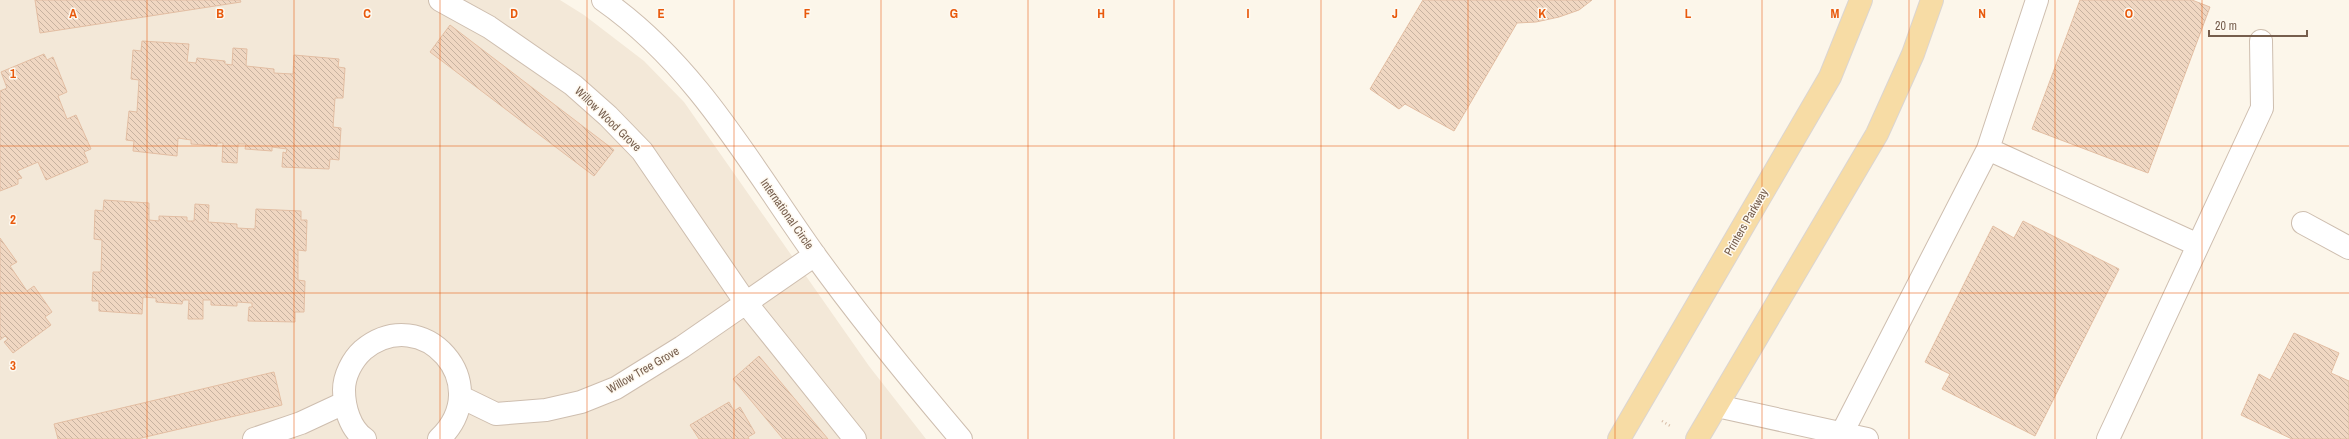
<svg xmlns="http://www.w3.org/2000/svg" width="2349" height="439" viewBox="0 0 2349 439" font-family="'Archivo Narrow',sans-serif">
<defs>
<pattern id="building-back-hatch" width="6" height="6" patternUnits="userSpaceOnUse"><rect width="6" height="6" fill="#f0d7c2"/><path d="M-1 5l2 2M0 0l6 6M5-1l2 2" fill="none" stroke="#c7b2a0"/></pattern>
</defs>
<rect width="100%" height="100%" fill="#fcf6ea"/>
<path fill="#f3e8d8" d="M0 0H560L584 15 644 61 684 102 869 366 926 439H0Z"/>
<path fill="url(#building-back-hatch)" stroke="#e3bea3" d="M35 0H240L241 2 40 33Z
M1423 0H1592L1579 10 1559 17 1536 22 1517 23 1454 131 1405 104 1399 109 1370 89Z
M2080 0H2192L2210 7 2148 173 2032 129Z
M450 25 614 150 594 176 430 52Z
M142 41 189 44 187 62 196 63 197 58 225 61V64L232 65 233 48 247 49 246 66 274 69V73L293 74 294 55 339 59 338 67 345 68 343 98H335L333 127 341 128 339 160 330 159 329 169 282 167 283 152 286 153 287 149 272 147V151L245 149 246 144H238L237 163 222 162 223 143H217V146L191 144V140L178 138 177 156 133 151 134 141 126 140 129 111 137 112 139 80 131 79 133 50 141 51Z
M44 54 47 60 53 57 67 92 58 96 67 119 76 115 91 149 84 152 88 162 46 180 38 162 17 171 22 178 18 179V184L0 191V91L7 88 1 72Z
M104 200 149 203V220L159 221V216L187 217V221H194L195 204 209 205 208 222 237 224V228L255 229 256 209 301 211V220H307L306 251 298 250V280L305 281 304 312H295V322L248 321 249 307H252V303L237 302V306L211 305V300H203V319H188L189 300H183L182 304 156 302V298L143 297 142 314 99 311V301H92L93 272H101L102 240 94 239 95 210 103 211Z
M2023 221 2119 269 2035 436 1942 389 1950 374 1925 362 1993 226 2014 238Z
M0 238 17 262 10 266 27 291 34 286 52 312 45 317 51 325 13 353 4 342 8 339 5 336 0 340Z
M2294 333 2339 353 2331 373 2349 381V439H2292L2241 415 2259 374 2270 380Z
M759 356 828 439H783L733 379Z
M274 372 282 405 137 439H58L54 424Z
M729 402 734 411 740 407 755 433 748 437 749 439H699L690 425Z"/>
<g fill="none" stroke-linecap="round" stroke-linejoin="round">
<g stroke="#cebeaf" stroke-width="24">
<path id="minor" d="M440 0 489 27 573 85 608 116 642 151 746 303 855 439
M603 0C696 65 750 164 814 254 860 318 910 379 961 439
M1988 149 2198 245
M2303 223 2349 248
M461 397 496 414 546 410 581 402 616 388 682 347 815 255
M1717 406 1867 439
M1842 433 1988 149 2037 0
M254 439 301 423 344 403
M365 439C350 429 344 407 344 390 344 376 352 360 363 350 423 301 497 384 439 439
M2108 439 2262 108 2261 41"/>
</g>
<g stroke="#dbd5d1" stroke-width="24">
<path id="major" d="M1619 439 1830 77 1861 0
M1697 439 1877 134 1913 54 1932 0"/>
</g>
<path stroke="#d6baa5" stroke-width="2.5" stroke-dasharray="1 3" stroke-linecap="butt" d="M1662 421 1672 427"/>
<use href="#minor" stroke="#fff" stroke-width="22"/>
<use href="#major" stroke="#f7dca5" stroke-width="22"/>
</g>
<path fill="none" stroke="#e8590c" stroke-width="1" stroke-opacity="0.55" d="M147 0V439M294 0V439M440 0V439M587 0V439M734 0V439M881 0V439M1028 0V439M1174 0V439M1321 0V439M1468 0V439M1615 0V439M1762 0V439M1909 0V439M2055 0V439M2202 0V439M0 146H2349M0 293H2349"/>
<g text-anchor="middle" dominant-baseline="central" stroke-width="3" stroke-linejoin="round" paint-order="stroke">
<g font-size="12" fill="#765e4d" stroke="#fef9f0">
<text transform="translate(608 119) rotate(44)">Willow Wood Grove</text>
<text transform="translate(787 214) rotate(55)">International Circle</text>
<text transform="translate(1746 222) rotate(-60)">Printers Parkway</text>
<text transform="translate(643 370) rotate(-30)">Willow Tree Grove</text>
</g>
</g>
<g font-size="13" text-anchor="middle" font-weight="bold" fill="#e8590c" stroke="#fef9f0" stroke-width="3" stroke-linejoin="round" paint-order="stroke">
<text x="73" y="18">A</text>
<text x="220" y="18">B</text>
<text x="367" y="18">C</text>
<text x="514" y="18">D</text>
<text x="661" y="18">E</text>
<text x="807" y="18">F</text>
<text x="954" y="18">G</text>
<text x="1101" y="18">H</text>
<text x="1248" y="18">I</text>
<text x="1395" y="18">J</text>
<text x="1542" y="18">K</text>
<text x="1688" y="18">L</text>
<text x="1835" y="18">M</text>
<text x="1982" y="18">N</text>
<text x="2129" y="18">O</text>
<text x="13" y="78">1</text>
<text x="13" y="224">2</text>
<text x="13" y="370">3</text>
</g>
<path d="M2209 30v6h98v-6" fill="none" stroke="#765e4d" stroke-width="2"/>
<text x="2215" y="30" font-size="12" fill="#765e4d" stroke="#fef9f0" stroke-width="3" paint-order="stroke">20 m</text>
</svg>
